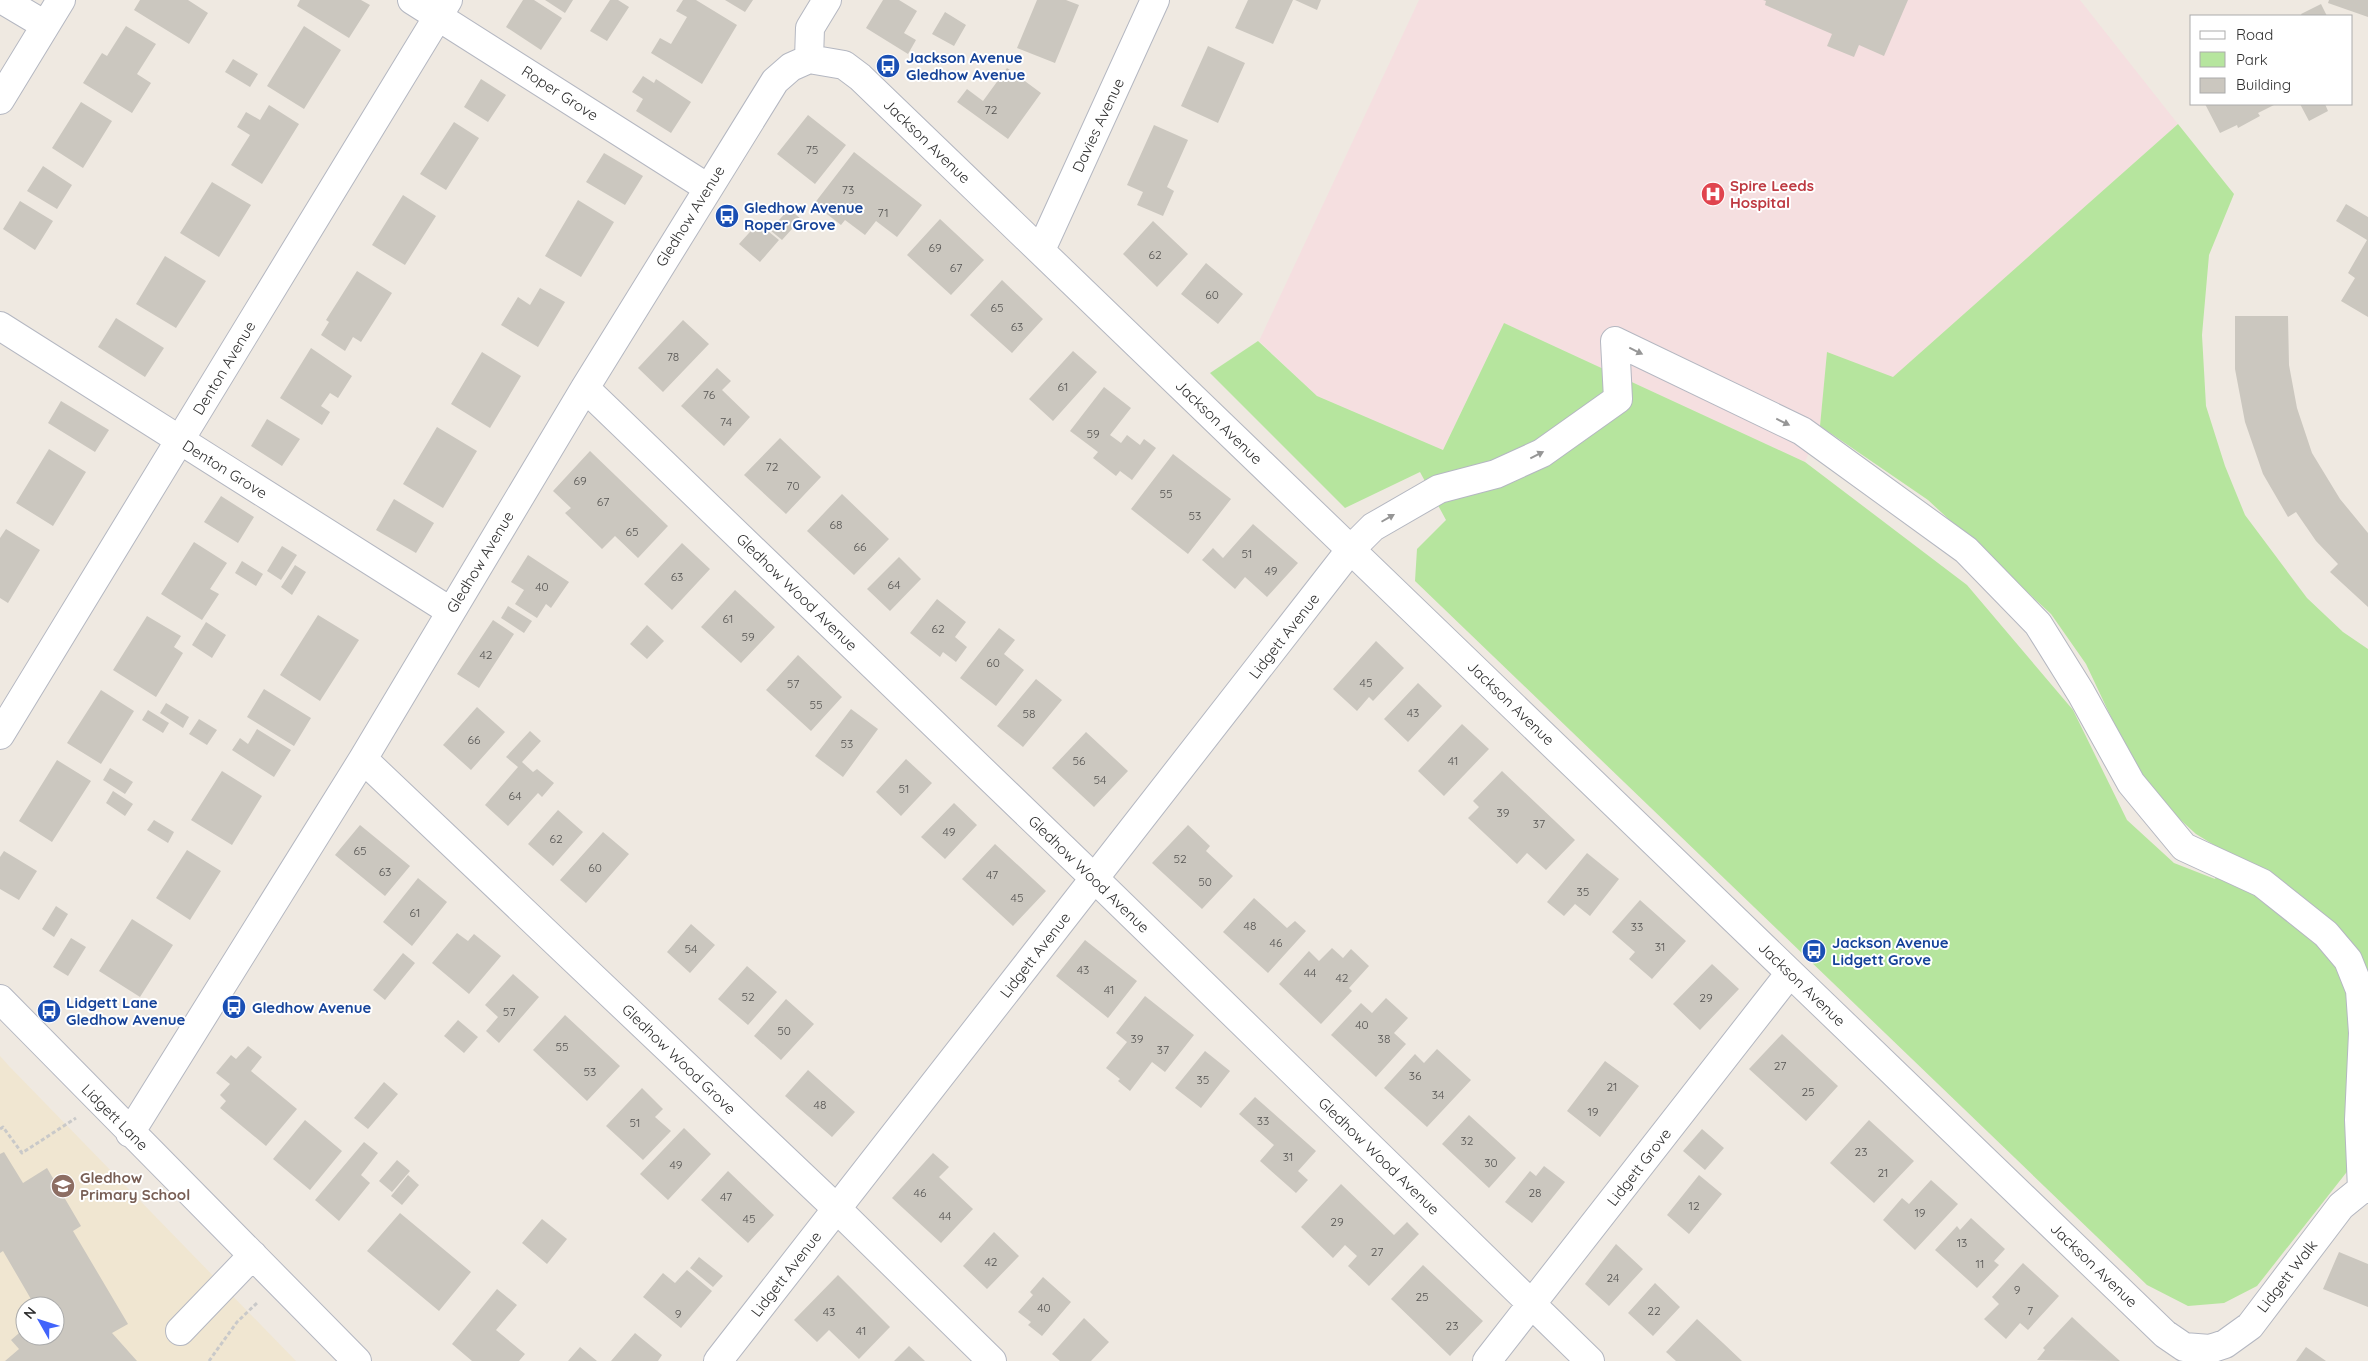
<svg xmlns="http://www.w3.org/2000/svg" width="2368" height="1361" viewBox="0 0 2368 1361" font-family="Quicksand,sans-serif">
<rect width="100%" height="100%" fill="#efe9e1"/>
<path fill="#f0e6d1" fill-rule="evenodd" d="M0 1056 9 1066 296 1361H0ZM25 1306H55V1336H25Z"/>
<path fill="#f5dfe0" d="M1419 0H2080L2178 124 1893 378 1827 353 1820 426 1805 462 1504 323 1443 450 1317 396 1259 341Z"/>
<path fill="#b6e59e" d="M2178 124 2234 194 2209 255 2202 335 2206 406 2225 466 2245 515 2307 598 2343 632 2368 649V1145L2257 1286 2224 1303 2188 1306 2147 1285 1415 581 1417 549 1446 520 1420 472 1345 508 1210 373 1258 341 1317 396 1443 450 1504 323 1805 462 1967 585 2073 710 2127 820 2174 863 2215 879 2227 853 2196 834 2163 804 2136 770 2086 664 2051 614 1928 500 1820 426 1827 352 1893 377Z"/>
<path fill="#cbc7bf" d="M140 0H188L208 13 189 44 134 10Z
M300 0H361L370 5 349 38 297 6Z
M523 0H534L562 18 541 50 506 27Z
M545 0H573L565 13Z
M610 0H618L629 7 607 41 590 31Z
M683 0H696L737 25 702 84 651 53 660 38 671 44 687 17 676 11Z
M725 0H753L745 12Z
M883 0H899L917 11 904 33 916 40 908 54 866 28Z
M1037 0H1066L1079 5 1055 63 1017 48Z
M1248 0H1293L1273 44 1235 28Z
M1295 0H1321L1317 10Z
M1763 0H1908L1884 56 1859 45 1854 57 1827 46 1832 34 1765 5 1766 1Z
M2329 0H2368V17L2328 3Z
M2321 4 2327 16H2302L2301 14Z
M945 12 966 25 954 46 932 34Z
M126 26 156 44 137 74 151 83 132 113 83 83 102 53 107 56Z
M304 26 341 50 304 109 267 86Z
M1208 46 1245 63 1218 123 1181 106Z
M233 59 258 74 250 87 225 72Z
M1007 68 1041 93 1008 139 957 102 967 89 983 101Z
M643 76 654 83 656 79 691 102 671 133 636 111 643 99 632 92Z
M481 79 506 95 488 122 464 107Z
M81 102 112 121 83 168 52 148Z
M2205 104H2276L2258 113 2260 116 2238 128 2237 125 2220 133Z
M2300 104H2325L2328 111 2309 121Z
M269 105 299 124 262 184 231 165 250 135 237 127 246 112 260 120Z
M808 115 846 145 815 184 777 154Z
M454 122 479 138 446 190 420 174Z
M1154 125 1188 140 1167 187 1174 191 1163 216 1137 205 1143 192 1127 185Z
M854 152 922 205 897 237 876 221 865 235 845 220 841 225 814 204Z
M604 153 643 176 625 205 586 182Z
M43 166 72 185 57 209 27 191Z
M212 182 251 205 219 257 180 233Z
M403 195 436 216 405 265 372 245Z
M578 200 614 222 581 277 545 256Z
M20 201 53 221 35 250 3 229Z
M2346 204 2368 217V317L2341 301 2355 278 2348 273 2367 240 2336 221Z
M789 209 801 219 782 240 770 230Z
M940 219 984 260 951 295 907 255Z
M1153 221 1188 254 1157 287 1123 254Z
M758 223 779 240 760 262 739 244Z
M165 256 206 281 176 328 136 304Z
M1206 263 1243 294 1218 324 1181 294Z
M357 271 392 293 361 342 353 337 345 351 321 335 329 322 326 320Z
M1002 280 1043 319 1012 353 970 315Z
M540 288 565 302 538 347 501 325 518 297 530 305Z
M2235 316H2288L2289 365 2297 408 2312 453 2340 499 2368 533V607L2330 572 2338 564 2316 541 2296 512 2288 517 2263 474 2245 422 2235 369Z
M116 318 164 348 145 377 98 347Z
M683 320 709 344 663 392 638 368Z
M311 348 352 376 338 398 330 393 321 406 330 412 322 425 280 398Z
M1073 351 1097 372 1053 421 1029 399Z
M482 352 521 376 490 428 451 404Z
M717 368 731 381 722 390 750 417 724 446 681 406Z
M1104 387 1131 408 1110 435 1121 443 1127 435 1140 445 1144 439 1156 448 1132 480 1120 471 1116 476 1093 458 1098 452 1070 431Z
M61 401 109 430 95 452 48 423Z
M267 419 300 439 282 466 251 446Z
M437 427 477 451 443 508 403 484Z
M780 438 821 477 786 514 744 475Z
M49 449 86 472 53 526 16 503Z
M590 451 668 526 638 558 615 536 602 549 565 513 571 508 553 491Z
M1173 454 1231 499 1188 554 1131 509Z
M842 494 889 539 854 575 807 531Z
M221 496 254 517 238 543 204 522Z
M394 499 434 523 416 553 376 530Z
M1253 524 1298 563 1267 597 1245 577 1235 589 1202 560 1213 548 1223 558Z
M6 529 40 550 8 603 0 598V538Z
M194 542 227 563 210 589 219 594 202 620 161 594Z
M682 543 710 569 672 610 644 584Z
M282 546 297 555 281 580 267 571Z
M528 555 569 582 551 608 546 604 537 618 515 604 524 590 511 582Z
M899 557 921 579 890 611 867 589Z
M242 561 263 574 256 586 235 573Z
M295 565 306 572 292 595 281 587Z
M735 590 775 627 741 663 701 627Z
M937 599 966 622 955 637 967 647 956 662 943 652 940 657 910 633Z
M508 606 532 621 524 633 501 618Z
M318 615 359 640 320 701 280 675Z
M147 616 181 636 174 647 183 653 156 697 113 670Z
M493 620 514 634 479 688 457 674Z
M206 622 226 635 212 658 192 645Z
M647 625 664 641 647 659 630 644Z
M999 628 1015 640 1004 654 1024 670 996 706 960 678Z
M1376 641 1404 668 1373 701 1369 697 1357 711 1333 689Z
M798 655 842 697 811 731 766 690Z
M1036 679 1062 700 1023 747 997 726Z
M1418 683 1442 706 1408 742 1384 719Z
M264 689 311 718 294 746 247 717Z
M101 690 134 711 101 764 67 743Z
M166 703 189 717 183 728 160 713Z
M477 707 505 732 471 770 443 745Z
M851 709 878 729 843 777 815 756Z
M148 710 169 723 163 733 142 720Z
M199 719 217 730 207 745 189 734Z
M1462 724 1489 749 1444 796 1418 771Z
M257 729 291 750 274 777 232 750 240 738 248 744Z
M530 731 541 741 522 762 533 772 537 769 554 783 542 797 538 793 508 826 485 805 518 767 506 757Z
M1086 732 1128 771 1094 807 1052 768Z
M906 759 932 783 901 816 876 792Z
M57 760 91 781 52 842 19 821Z
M110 768 133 782 125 794 103 780Z
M222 771 262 796 232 845 191 820Z
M1502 771 1575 840 1546 870 1527 853 1517 864 1468 818 1479 807 1473 801Z
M113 791 133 804 125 816 106 803Z
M954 803 977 825 945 859 921 837Z
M558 810 583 832 553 866 528 844Z
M154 820 174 832 168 843 147 830Z
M360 825 410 866 385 896 335 855Z
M1188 825 1210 846 1206 851 1233 876 1202 909 1152 863Z
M603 832 629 854 586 903 560 880Z
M995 844 1046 891 1013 926 962 879Z
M187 850 221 871 190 920 156 898Z
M4 851 37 871 19 900 0 889V857Z
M1587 853 1619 879 1590 916 1575 904 1564 916 1547 902Z
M418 878 447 902 412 946 383 922Z
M1254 898 1287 928 1295 921 1306 931 1268 973 1223 932Z
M1640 900 1686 941 1652 979 1629 959 1635 952 1612 932Z
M56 906 68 914 54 937 42 929Z
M132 919 173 945 140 997 99 971Z
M691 924 715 945 690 973 667 952Z
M457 933 468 941 474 934 501 956 469 994 432 963Z
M71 938 86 947 68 976 53 967Z
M1085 940 1137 981 1108 1018 1056 976Z
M1332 948 1343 958 1351 949 1369 966 1349 988 1352 991 1321 1024 1279 984 1309 951 1319 961Z
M403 953 415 963 385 1000 373 990Z
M1712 964 1739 989 1700 1030 1673 1004Z
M747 966 777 992 748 1025 718 999Z
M513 974 539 997 499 1043 486 1031 498 1017 485 1005Z
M1145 996 1194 1035 1165 1072 1152 1062 1130 1091 1118 1081 1120 1079 1106 1068 1127 1042 1116 1033Z
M1386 998 1408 1018 1394 1033 1406 1044 1376 1077 1331 1035 1361 1003 1372 1013Z
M786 999 814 1024 781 1060 754 1036Z
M565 1015 620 1066 587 1101 533 1050Z
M458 1020 478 1037 464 1053 444 1036Z
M1782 1034 1838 1086 1806 1121 1749 1069Z
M248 1046 262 1057 251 1071 297 1109 266 1146 220 1108 226 1101 220 1095 230 1084 216 1073 231 1055 236 1059Z
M1437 1049 1471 1080 1427 1127 1384 1088 1415 1054 1424 1063Z
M1205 1051 1230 1071 1201 1108 1175 1088Z
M1605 1061 1639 1086 1600 1137 1567 1111Z
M808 1070 855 1112 832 1137 785 1096Z
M384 1082 398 1094 368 1129 354 1118Z
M642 1088 663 1109 655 1117 671 1131 643 1160 606 1126Z
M1255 1097 1316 1151 1298 1171 1308 1180 1296 1193 1260 1161 1274 1145 1239 1114Z
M1469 1115 1516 1158 1489 1188 1442 1144Z
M305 1120 342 1151 310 1190 273 1159Z
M1869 1120 1914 1161 1874 1203 1830 1163Z
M684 1128 711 1154 668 1200 640 1174Z
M1702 1129 1724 1148 1705 1170 1683 1151Z
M364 1142 378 1153 361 1175 370 1183 339 1221 315 1200Z
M4 1152 23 1183 47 1168 81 1226 73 1231 128 1324 112 1333 137 1361H5L19 1349 11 1340 25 1328V1336H55V1306H35L3 1251 0 1253V1154Z
M933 1153 949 1167 939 1177 973 1209 941 1243 892 1198Z
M397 1160 410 1171 392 1192 379 1181Z
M1544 1166 1565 1182 1532 1223 1505 1202 1530 1171 1536 1176Z
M728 1171 774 1215 748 1243 701 1200Z
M408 1175 419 1185 402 1205 391 1196Z
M1699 1175 1722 1194 1689 1234 1667 1215Z
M1931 1180 1958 1204 1915 1250 1883 1220 1902 1198 1909 1204Z
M1341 1184 1394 1235 1407 1222 1419 1234 1369 1286 1348 1266 1357 1256 1345 1245 1333 1258 1301 1227Z
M400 1213 471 1272 439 1311 367 1251Z
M1971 1218 2005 1249 1994 1261 1999 1265 1977 1288 1935 1250 1957 1226 1960 1230Z
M542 1219 567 1239 547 1264 522 1243Z
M994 1232 1019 1256 987 1289 963 1266Z
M1616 1244 1643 1269 1609 1306 1585 1284Z
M2339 1252 2368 1264V1307L2323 1289Z
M699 1257 723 1276 713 1287 690 1268Z
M2023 1263 2059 1296 2028 1330 2020 1323 2006 1339 1984 1319 1999 1304 1992 1297Z
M1423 1265 1483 1321 1450 1356 1391 1299Z
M687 1270 712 1291 681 1328 643 1297 663 1273 675 1283Z
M838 1275 890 1327 859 1359 829 1330 817 1342 794 1320Z
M1043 1277 1071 1302 1042 1336 1028 1325 1031 1322 1018 1312 1033 1295 1030 1292Z
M1655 1283 1680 1307 1653 1336 1628 1313Z
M497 1289 517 1305 496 1330 525 1354 519 1361H472L452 1344Z
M2072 1317 2100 1343 2120 1361 2037 1360 2045 1350 2043 1348Z
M1084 1318 1109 1342 1091 1361H1060L1052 1354Z
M1697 1319 1723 1343 1742 1361H1676L1666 1352Z
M635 1333 662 1355 658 1361H611Z
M909 1346 925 1361H894Z
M580 1347 597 1361H568Z
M2306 1347 2326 1361H2296Z"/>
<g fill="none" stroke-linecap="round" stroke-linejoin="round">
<g stroke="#b4b7c1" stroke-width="30">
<path id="minor" d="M3 0 45 25
M412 0 708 188
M809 59 844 65 860 77 2165 1334 2184 1347 2210 1349 2225 1344 2250 1326 2341 1206 2362 1189H2368
M809 59 810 28 827 0
M0 100 61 0
M1041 250 1155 0
M0 326 450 611
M585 388 1095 879 1590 1361
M0 735 448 0
M363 759 837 1209 992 1361
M0 999 357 1361
M130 1133 363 759 585 388 775 81 791 67 809 59
M180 1331 253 1255
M718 1361 1351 549 1373 527 1439 489 1496 474 1542 453 1618 399 1615 341 1802 431 1966 550 2038 624 2081 693 2131 783 2184 847 2262 883 2326 934 2348 960 2360 990 2363 1033 2359 1120 2362 1189
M1487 1361 1790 973"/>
</g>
<path stroke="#c9c9c9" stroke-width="3" stroke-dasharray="4 2.5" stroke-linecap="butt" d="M0 1129 3 1127 22 1153 76 1118
M209 1361 237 1322 258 1302"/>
<use href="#minor" stroke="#fff" stroke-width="28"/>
</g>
<defs><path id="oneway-solid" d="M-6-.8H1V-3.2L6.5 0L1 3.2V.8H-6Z" transform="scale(1.25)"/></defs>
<g fill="#969696">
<use href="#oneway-solid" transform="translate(1636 351) rotate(26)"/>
<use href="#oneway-solid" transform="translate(1783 422) rotate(26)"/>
<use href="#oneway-solid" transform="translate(1537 455) rotate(-27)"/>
<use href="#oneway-solid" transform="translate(1388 518) rotate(-30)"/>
</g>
<defs>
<g id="bus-disc" transform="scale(1.25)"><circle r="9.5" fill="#1a4fb4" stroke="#fff"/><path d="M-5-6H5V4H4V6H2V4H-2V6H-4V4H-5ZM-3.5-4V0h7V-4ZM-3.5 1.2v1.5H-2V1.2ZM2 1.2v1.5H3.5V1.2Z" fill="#fff"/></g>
<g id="hospital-disc" transform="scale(1.25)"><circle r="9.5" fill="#e0444e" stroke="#fff"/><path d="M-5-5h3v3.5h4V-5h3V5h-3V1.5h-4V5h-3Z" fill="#fff"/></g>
<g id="school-disc" transform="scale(1.25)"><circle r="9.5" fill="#8d6e63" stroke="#fff"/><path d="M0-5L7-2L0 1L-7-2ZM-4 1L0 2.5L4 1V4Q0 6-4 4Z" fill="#fff"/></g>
</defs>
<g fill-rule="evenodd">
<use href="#bus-disc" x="888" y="66"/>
<use href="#hospital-disc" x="1713" y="194"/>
<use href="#bus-disc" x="727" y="216"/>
<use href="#bus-disc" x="1814" y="951"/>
<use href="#bus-disc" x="234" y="1007"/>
<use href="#bus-disc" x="49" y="1011"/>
<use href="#school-disc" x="63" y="1186"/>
</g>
<g text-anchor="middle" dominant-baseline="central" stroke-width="4" stroke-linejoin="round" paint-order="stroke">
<g font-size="12" fill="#555452">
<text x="991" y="109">72</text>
<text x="812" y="149">75</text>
<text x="848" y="189">73</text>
<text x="883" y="212">71</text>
<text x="935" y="247">69</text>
<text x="1155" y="254">62</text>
<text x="956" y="267">67</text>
<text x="1212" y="294">60</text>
<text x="997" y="307">65</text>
<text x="1017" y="326">63</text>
<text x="673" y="356">78</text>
<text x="1063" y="386">61</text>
<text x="709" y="394">76</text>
<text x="726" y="421">74</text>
<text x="1093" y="433">59</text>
<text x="772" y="466">72</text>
<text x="580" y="480">69</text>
<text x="793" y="485">70</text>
<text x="1166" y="493">55</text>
<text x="603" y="501">67</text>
<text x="1195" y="515">53</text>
<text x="836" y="524">68</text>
<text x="632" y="531">65</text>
<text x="860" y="546">66</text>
<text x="1247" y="553">51</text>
<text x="1271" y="570">49</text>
<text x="677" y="576">63</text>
<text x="894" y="584">64</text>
<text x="542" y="586">40</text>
<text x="728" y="618">61</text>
<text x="938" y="628">62</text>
<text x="748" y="636">59</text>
<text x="486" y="654">42</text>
<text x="993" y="662">60</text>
<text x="1366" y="682">45</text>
<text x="793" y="683">57</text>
<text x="816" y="704">55</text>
<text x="1413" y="712">43</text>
<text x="1029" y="713">58</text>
<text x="474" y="739">66</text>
<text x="847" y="743">53</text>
<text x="1079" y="760">56</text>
<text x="1453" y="760">41</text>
<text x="1100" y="779">54</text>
<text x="904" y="788">51</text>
<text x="515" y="795">64</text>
<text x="1503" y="812">39</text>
<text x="1539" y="823">37</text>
<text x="949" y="831">49</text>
<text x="556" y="838">62</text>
<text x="360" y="850">65</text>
<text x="1180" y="858">52</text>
<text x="595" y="867">60</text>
<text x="385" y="871">63</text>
<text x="992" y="874">47</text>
<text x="1205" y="881">50</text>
<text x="1583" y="891">35</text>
<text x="1017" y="897">45</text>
<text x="415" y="912">61</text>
<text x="1250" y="925">48</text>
<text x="1637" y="926">33</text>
<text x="1276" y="942">46</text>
<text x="1660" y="946">31</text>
<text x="691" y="948">54</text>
<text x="1083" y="969">43</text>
<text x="1310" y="972">44</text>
<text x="1342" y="977">42</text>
<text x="1109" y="989">41</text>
<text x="748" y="996">52</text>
<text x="1706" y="997">29</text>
<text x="509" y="1011">57</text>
<text x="1362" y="1024">40</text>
<text x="784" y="1030">50</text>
<text x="1137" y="1038">39</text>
<text x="1384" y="1038">38</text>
<text x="562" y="1046">55</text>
<text x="1163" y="1049">37</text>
<text x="1780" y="1065">27</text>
<text x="590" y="1071">53</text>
<text x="1415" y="1075">36</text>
<text x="1203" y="1079">35</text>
<text x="1612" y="1086">21</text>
<text x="1808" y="1091">25</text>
<text x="1438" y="1094">34</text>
<text x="820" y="1104">48</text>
<text x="1593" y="1111">19</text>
<text x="1263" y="1120">33</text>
<text x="635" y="1122">51</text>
<text x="1467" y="1140">32</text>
<text x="1861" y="1151">23</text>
<text x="1288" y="1156">31</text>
<text x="1491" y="1162">30</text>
<text x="676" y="1164">49</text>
<text x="1883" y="1172">21</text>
<text x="920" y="1192">46</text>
<text x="1535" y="1192">28</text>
<text x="726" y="1196">47</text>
<text x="1694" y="1205">12</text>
<text x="1920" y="1212">19</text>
<text x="945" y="1215">44</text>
<text x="749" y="1218">45</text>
<text x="1337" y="1221">29</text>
<text x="1962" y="1242">13</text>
<text x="1377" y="1251">27</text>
<text x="991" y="1261">42</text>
<text x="1980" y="1263">11</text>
<text x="1613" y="1277">24</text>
<text x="2017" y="1289">9</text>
<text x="1422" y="1296">25</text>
<text x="1044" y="1307">40</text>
<text x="1654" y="1310">22</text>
<text x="2030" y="1310">7</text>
<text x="829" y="1311">43</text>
<text x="678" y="1313">9</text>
<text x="1452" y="1325">23</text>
<text x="861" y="1330">41</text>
</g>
<g font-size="15" font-weight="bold" fill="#164399" stroke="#fff" text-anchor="start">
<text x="906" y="57">Jackson Avenue<tspan x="906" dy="17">Gledhow Avenue</tspan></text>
<text x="744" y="207">Gledhow Avenue<tspan x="744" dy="17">Roper Grove</tspan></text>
<text x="1832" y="942">Jackson Avenue<tspan x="1832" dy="17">Lidgett Grove</tspan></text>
<text x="66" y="1002">Lidgett Lane<tspan x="66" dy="17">Gledhow Avenue</tspan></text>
<text x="252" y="1007">Gledhow Avenue</text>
</g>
<g font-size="15" fill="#2e2e2e" stroke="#fff">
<text transform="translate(560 93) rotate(33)">Roper Grove</text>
<text transform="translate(1098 125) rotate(-65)">Davies Avenue</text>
<text transform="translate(927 141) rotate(44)">Jackson Avenue</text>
<text transform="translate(690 216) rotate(-58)">Gledhow Avenue</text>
<text transform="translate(224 368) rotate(-59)">Denton Avenue</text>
<text transform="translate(1219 422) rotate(44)">Jackson Avenue</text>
<text transform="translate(225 469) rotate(32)">Denton Grove</text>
<text transform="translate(480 562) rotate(-59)">Gledhow Avenue</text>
<text transform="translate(797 592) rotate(44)">Gledhow Wood Avenue</text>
<text transform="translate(1284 636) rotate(-52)">Lidgett Avenue</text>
<text transform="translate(1511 703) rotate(44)">Jackson Avenue</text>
<text transform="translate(1089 874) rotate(44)">Gledhow Wood Avenue</text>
<text transform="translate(1035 955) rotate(-52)">Lidgett Avenue</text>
<text transform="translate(1802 984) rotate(44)">Jackson Avenue</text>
<text transform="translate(679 1059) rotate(44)">Gledhow Wood Grove</text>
<text transform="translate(115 1117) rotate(45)">Lidgett Lane</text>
<text transform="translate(1379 1156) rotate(44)">Gledhow Wood Avenue</text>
<text transform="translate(1639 1167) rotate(-52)">Lidgett Grove</text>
<text transform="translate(2094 1265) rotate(44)">Jackson Avenue</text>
<text transform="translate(786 1274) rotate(-52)">Lidgett Avenue</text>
<text transform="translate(2287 1276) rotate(-52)">Lidgett Walk</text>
</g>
<g font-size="15" font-weight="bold" fill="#be3a42" stroke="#fff" text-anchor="start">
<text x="1730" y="185">Spire Leeds<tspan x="1730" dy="17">Hospital</tspan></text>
</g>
<g font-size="15" font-weight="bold" fill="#785e54" stroke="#fff" text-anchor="start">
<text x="80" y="1177">Gledhow<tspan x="80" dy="17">Primary School</tspan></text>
</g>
</g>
<rect x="2190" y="15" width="162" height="90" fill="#ffffff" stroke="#ababab"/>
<rect x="2200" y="31" width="25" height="8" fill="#ffffff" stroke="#ababab"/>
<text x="2236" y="40" font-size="15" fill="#2e2e2e">Road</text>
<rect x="2200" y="52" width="25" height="15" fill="#b6e59e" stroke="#ababab"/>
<text x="2236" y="65" font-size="15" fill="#2e2e2e">Park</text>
<rect x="2200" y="78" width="25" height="15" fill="#cbc7bf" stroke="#ababab"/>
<text x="2236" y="90" font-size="15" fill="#2e2e2e">Building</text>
<g transform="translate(40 1321) rotate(309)"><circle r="24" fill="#ffffff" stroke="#ababab"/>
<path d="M0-4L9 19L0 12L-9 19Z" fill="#4264fb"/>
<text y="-8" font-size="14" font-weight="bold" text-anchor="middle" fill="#2e2e2e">N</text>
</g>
</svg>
